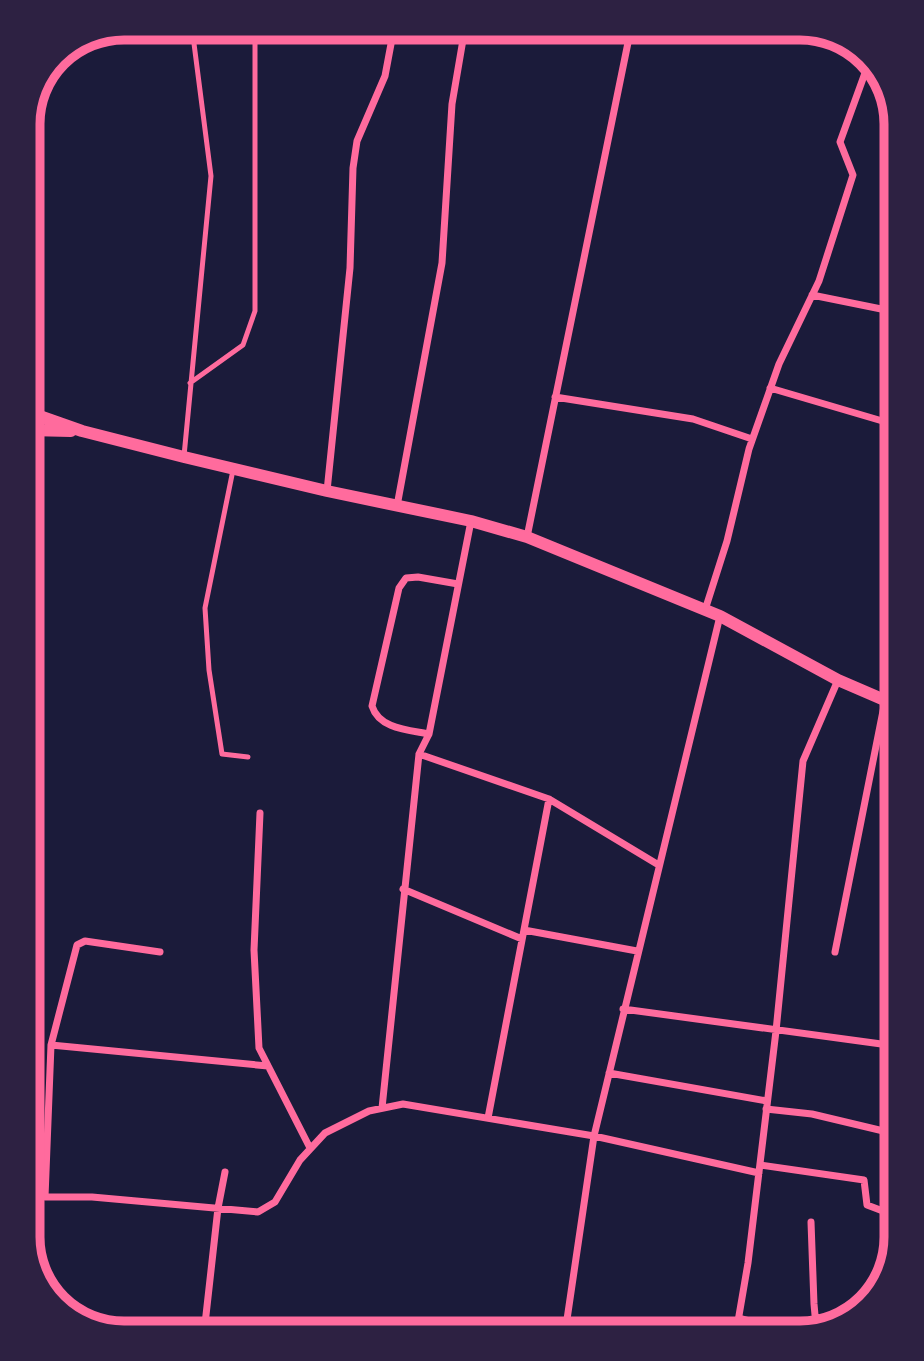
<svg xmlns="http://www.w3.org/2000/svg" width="924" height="1361" viewBox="0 0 924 1361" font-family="'DM Sans',sans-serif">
<rect width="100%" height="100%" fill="#1b1b3a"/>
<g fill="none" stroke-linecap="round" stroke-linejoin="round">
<path stroke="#ff6b9d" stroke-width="5" d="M190 383 243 345 255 311V28
M184 456 211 176 192 28
M233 470 205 608 209 670 222 754 248 757"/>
<path stroke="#ff6b9d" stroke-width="7" d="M812 295 896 312
M770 388 896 425
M555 397 693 419 752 439
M327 491 350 268 353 168 357 141 385 76 394 28
M397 506 442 263 452 104 465 28
M527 537 631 28
M705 610 727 541 749 449 779 364 819 281 853 175 840 142 869 62
M429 734C409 730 379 729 372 706L399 588 406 578 418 577 458 584
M419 754 549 799 657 864
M260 813 254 950 259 1048 310 1148
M403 889 522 939
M524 930 637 951
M835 952 885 701
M623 1009 896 1046
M51 1045 77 945 85 941 160 952
M268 1066 51 1045 45 1197H92L258 1212 275 1202 300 1160 325 1133 369 1111 403 1104 594 1136 759 1173
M609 1073 767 1101
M382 1108 419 754 429 734 471 521
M766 1109 812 1114 896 1134
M488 1118 549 799
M760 1165 864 1180 867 1205 896 1216
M811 1222 814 1304 815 1315 826 1326
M739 1318 793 1333
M204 1333 218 1208 225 1172
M565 1333 594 1136 720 616
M736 1333 748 1263 776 1031 803 761 838 680"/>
<path stroke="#ff6b9d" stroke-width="12" d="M28 412 82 431 184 457 327 491 471 521 527 537 720 616 838 680 896 705
M28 430 71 431"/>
</g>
<path d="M0 0H924V1361H0ZM124 40H800A84 84 0 0 1 884 124V1237A84 84 0 0 1 800 1321H124A84 84 0 0 1 40 1237V124A84 84 0 0 1 124 40Z" fill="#2d2142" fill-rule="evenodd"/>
<path fill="none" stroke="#ff6b9d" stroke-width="9" d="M124 40H800A84 84 0 0 1 884 124V1237A84 84 0 0 1 800 1321H124A84 84 0 0 1 40 1237V124A84 84 0 0 1 124 40Z"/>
</svg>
